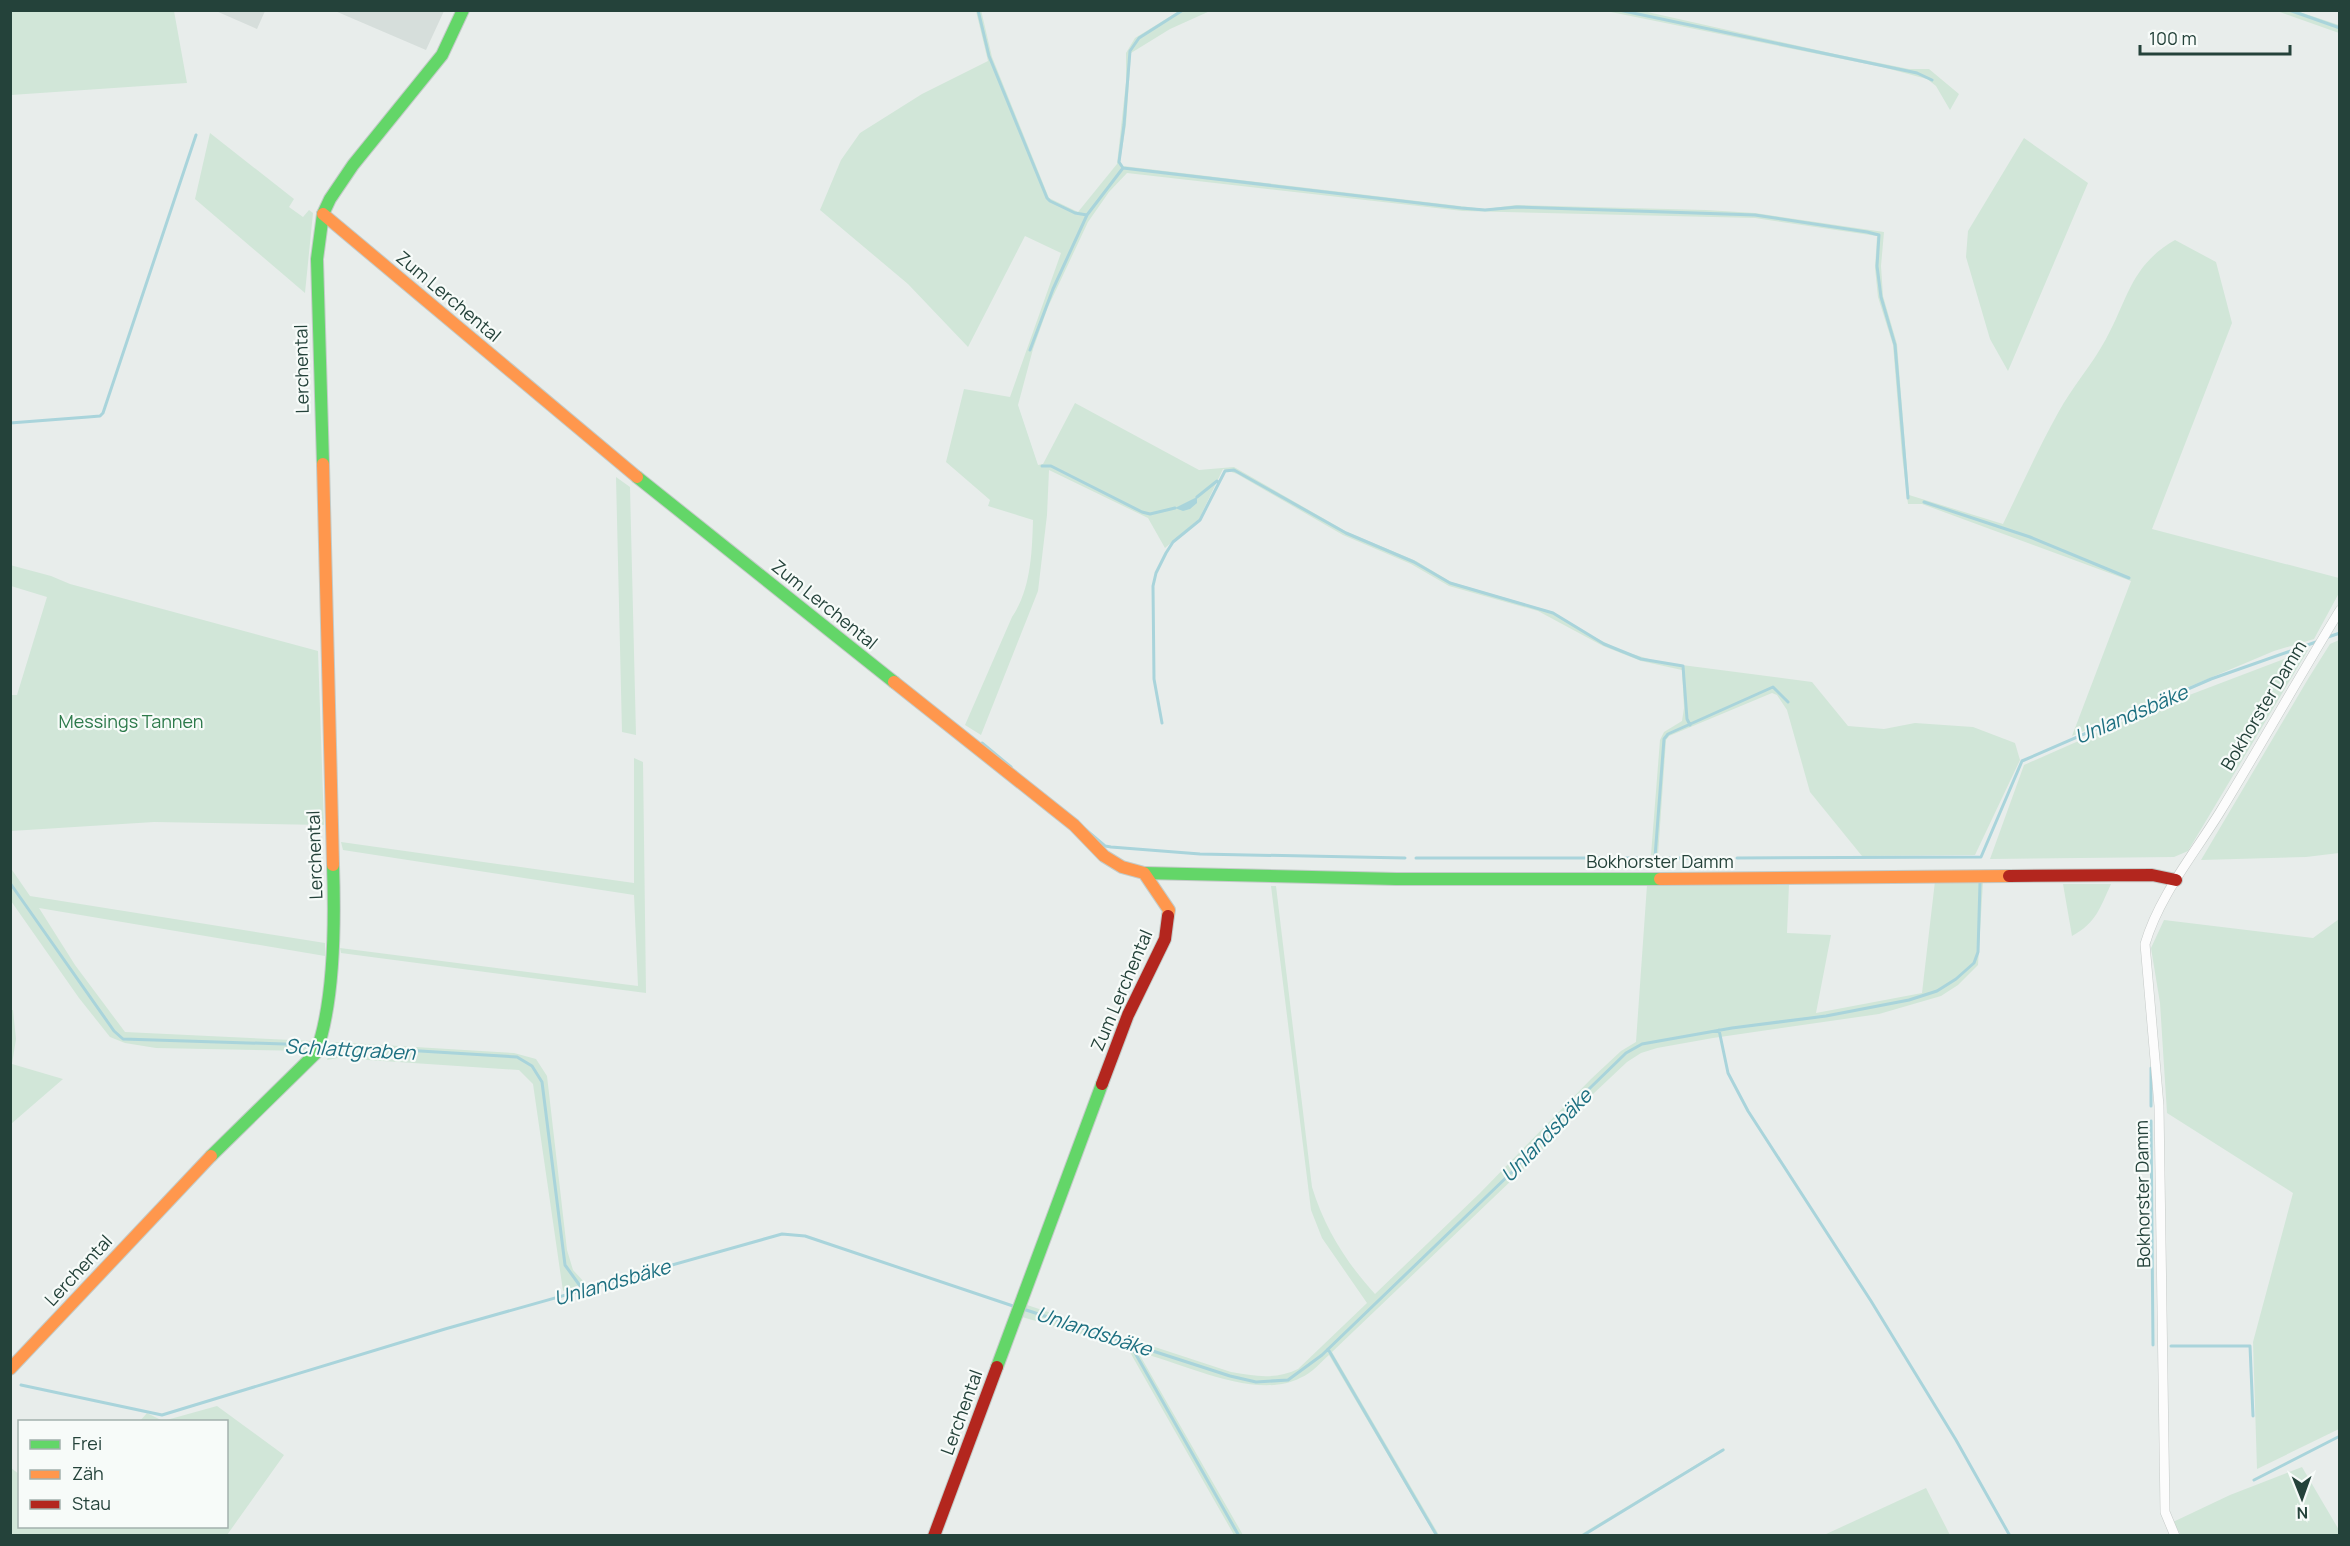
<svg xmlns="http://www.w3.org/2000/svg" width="2350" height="1546" viewBox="0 0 2350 1546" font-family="Manrope,sans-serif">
<rect width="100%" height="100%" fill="#e8edeb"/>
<path fill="#d6dedb" d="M216 11 265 10V11L257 29Z
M335 11H444L426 50Z"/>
<path fill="#d1e6d8" d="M981 10 992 57 1049 198 1078 212 1117 164 1126 82V53L1135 38 1179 11H1210L1170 29 1131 53 1126 125 1120 162 1123 166 1485 209 1516 205 1706 210 1755 213 1884 232 1881 266 1883 296 1897 344 1909 495 2003 524C2021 487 2038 449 2058 413 2072 387 2092 365 2106 339 2128 299 2131 265 2175 240L2216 262 2232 323 2152 529 2339 578V593L2314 639 2274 651 2072 736 2131 581 1922 504H1908L1902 455 1893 345 1878 297 1875 268 1877 236 1755 218 1463 211 1127 173 1109 192 1088 222 1048 307 1033 349 1018 405 1038 465 1043 464 1075 403 1199 470 1234 467 1347 532 1416 561 1451 582 1553 612 1586 633 1622 651 1659 662 1812 682 1848 726 1884 729 1915 723 1973 727 2015 743 2020 760 1975 855 1862 856 1810 792 1787 710 1777 695 1772 693 1669 736 1666 740 1658 855H1651L1660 740 1664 732 1682 721 1684 708 1682 670 1641 661 1603 646 1538 611 1449 586 1411 564 1343 535 1237 474 1223 469 1199 519 1165 548 1148 518 1049 470 1047 515 1038 591 981 735 965 725 1012 617C1031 589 1032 553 1033 520L988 506 990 500 946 462 964 389 1010 397 1061 253 1025 236 968 347 908 284 820 210 841 160 860 133 922 94 988 61 976 11Z
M10 11H174L187 83 11 95Z
M1606 11H1643L1835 54 1909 69H1929L1959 94 1950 110 1936 86 1927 79 1882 67Z
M2277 11H2297L2339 25V33Z
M210 133 294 199 289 207 303 217 309 210 313 213 305 293 195 199Z
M2024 138 2088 183 2008 371 1990 339 1966 257 1968 231Z
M616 477 630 487 636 735 622 732Z
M10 565 51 576 70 584 318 651 324 825 154 822 11 831V695H17L47 597 11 586Z
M2339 640V853L2306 857 2201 860 2308 679 2330 644Z
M2308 650 2188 851 2174 857 1990 859 2024 765 2142 713Z
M634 758 643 762 646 993 341 953 340 948 638 986 634 895 343 850 341 842 634 883Z
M10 867 30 896 325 943V956L39 908 75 965 125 1032 313 1041 308 1051 156 1048 125 1043 110 1037 79 998 11 901Z
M1935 881 1983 882 1978 965 1958 985 1941 996 1879 1014 1713 1038 1657 1048 1641 1053 1627 1062 1574 1112 1535 1158 1332 1352 1439 1535H1435L1329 1355C1320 1363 1312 1373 1300 1378 1256 1401 1183 1363 1138 1352L1243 1535H1234L1127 1347 1022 1317 1027 1305 1231 1372C1254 1376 1276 1380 1298 1369L1367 1303 1322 1238 1311 1210 1271 886H1276L1312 1187C1325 1229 1346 1262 1375 1294L1480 1193 1591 1079 1621 1051 1636 1042 1647 885 1789 884 1787 933 1831 935 1816 1013 1922 993Z
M2063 884H2111C2100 908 2096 923 2072 936Z
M2339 919V1429L2257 1469 2253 1342 2293 1193 2167 1113 2160 1003 2151 948 2164 920 2313 938Z
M11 1010H13L16 1039 12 1064 63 1079 11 1124Z
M333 1042 514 1053 536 1059 547 1076 567 1250 573 1270 585 1283 563 1291 533 1084 519 1070 338 1058 327 1060Z
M217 1406 284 1455 227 1535H11V1468L19 1474 20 1526H226V1422L140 1421 147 1413 163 1421Z
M1724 1448 1725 1450 1584 1535H1580Z
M2302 1467 2339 1530V1535H2181L2173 1522 2230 1495Z
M1926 1488 1950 1535H1824Z"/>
<path fill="#a9d4db" d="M1197 497V503L1190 509 1183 511 1175 508Z"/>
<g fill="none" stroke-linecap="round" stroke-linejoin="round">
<path stroke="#a9d4db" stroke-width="3" d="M978 10 989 56 1047 198 1050 201 1075 213 1087 215
M1619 10 1917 73 1932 80
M2289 10 2340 28
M1123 168 1119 162 1124 125 1130 51 1139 38 1183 10
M1030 350 1053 289 1087 215 1123 168 1461 208 1485 210 1517 207 1755 215 1867 232 1879 235 1877 266 1881 297 1895 345 1908 498
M10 423 88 417 100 416 103 413 196 135
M1042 466H1051L1142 512 1150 514 1175 508
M1197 497 1217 481
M1924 502 2030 537 2129 578
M2325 638 2340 633
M1162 723 1154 679 1153 586 1156 573 1166 553 1173 542 1200 520 1225 471 1234 470 1346 533 1414 562 1450 583 1553 613 1604 644 1641 659 1683 666 1687 719 1690 725
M982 743 1011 767
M1085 829 1105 846 1111 847 1200 854 1405 858
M1655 857 1664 739 1668 734 1773 687 1788 702
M1416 858H1726
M1737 858 1981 857 2022 761 2211 679 2316 642
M10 883 114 1031 123 1039 315 1045
M1719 1030 1728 1073 1748 1111 1871 1301 1956 1440 2010 1536
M322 1045 517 1057 532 1066 542 1082 565 1265 583 1290
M2151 1106V1068
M2151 1121 2153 1345
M1023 1309 1230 1376 1256 1382 1288 1380 1322 1355 1513 1171 1553 1124 1626 1053 1642 1044 1732 1028 1826 1016 1909 1000 1937 991 1956 979 1974 963 1978 952 1980 883
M1130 1344 1239 1536
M2171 1346H2250L2253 1416
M1328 1349 1437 1536
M21 1385 162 1415 445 1329 782 1234 805 1236 1016 1307
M2254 1480 2340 1436
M1582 1536 1723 1450"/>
<g stroke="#c5cac8" stroke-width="10">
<path id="street" d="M2175 1536 2165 1512 2159 1106 2145 944C2159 896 2194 854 2220 812 2261 745 2299 677 2340 610"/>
</g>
<g stroke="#c3cbc8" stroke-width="14">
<path id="fast" d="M323 464 317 259 323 214 330 199 353 165 442 55 463 10
M637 477 894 682
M1144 873 1396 879H1660
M211 1156 316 1053C335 1001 335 921 333 865
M997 1367 1102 1084"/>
</g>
<g stroke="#c3cbc8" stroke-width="14">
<path id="slow" d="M323 214 637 477
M323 464 333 865
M894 682 1074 825 1104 856 1122 867 1144 873 1169 910 1168 916
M1660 879 2009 876
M10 1369 211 1156"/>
</g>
<g stroke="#c3cbc8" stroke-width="14">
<path id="jam" d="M2009 876 2152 875 2176 880
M1102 1084 1128 1015 1165 939 1168 916
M934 1536 997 1367"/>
</g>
<use href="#street" stroke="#fcfcfc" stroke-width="9"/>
<use href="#fast" stroke="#63d668" stroke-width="12"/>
<use href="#slow" stroke="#ff974d" stroke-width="12"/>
<use href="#jam" stroke="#b3261e" stroke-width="12"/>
</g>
<g text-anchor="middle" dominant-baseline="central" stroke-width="4.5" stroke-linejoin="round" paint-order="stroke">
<g font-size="18" fill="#24423a" stroke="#f7fbf9">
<text transform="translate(449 296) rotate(40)">Zum Lerchental</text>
<text transform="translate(301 369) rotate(-91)">Lerchental</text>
<text transform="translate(825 604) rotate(39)">Zum Lerchental</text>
<text transform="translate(2263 705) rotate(-59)">Bokhorster Damm</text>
<text transform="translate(314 855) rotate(-92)">Lerchental</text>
<text x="1660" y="861">Bokhorster Damm</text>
<text transform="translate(1121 990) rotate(-67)">Zum Lerchental</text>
<text transform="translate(2142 1194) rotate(-91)">Bokhorster Damm</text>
<text transform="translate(78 1270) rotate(-47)">Lerchental</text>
<text transform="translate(961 1412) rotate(-70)">Lerchental</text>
</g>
<g font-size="18" fill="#2d7a4b" stroke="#f7fbf9">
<text x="131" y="721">Messings Tannen</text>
</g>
<g font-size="20" font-style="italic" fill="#1c6f80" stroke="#f7fbf9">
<text transform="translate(2131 714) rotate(-23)">Unlandsbäke</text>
<text transform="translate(350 1049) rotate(3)">Schlattgraben</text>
<text transform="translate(1546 1135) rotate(-46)">Unlandsbäke</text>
<text transform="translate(612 1282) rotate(-16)">Unlandsbäke</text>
<text transform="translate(1094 1331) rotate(18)">Unlandsbäke</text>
</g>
</g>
<rect width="2350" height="1546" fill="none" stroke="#24423a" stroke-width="24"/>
<rect x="18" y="1420" width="210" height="108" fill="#f7fbf9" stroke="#a3b1ad" stroke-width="1.5"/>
<rect x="30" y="1440" width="30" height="9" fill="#63d668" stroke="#a3b1ad" stroke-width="1.5"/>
<text x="72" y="1450" font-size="18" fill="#24423a">Frei</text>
<rect x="30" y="1470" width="30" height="9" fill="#ff974d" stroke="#a3b1ad" stroke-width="1.5"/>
<text x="72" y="1480" font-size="18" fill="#24423a">Zäh</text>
<rect x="30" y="1500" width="30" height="9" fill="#b3261e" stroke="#a3b1ad" stroke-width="1.5"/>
<text x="72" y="1510" font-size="18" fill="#24423a">Stau</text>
<g transform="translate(2302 1498) rotate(179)" stroke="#f7fbf9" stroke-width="4.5" paint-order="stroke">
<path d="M0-4.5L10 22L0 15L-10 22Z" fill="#24423a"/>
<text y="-9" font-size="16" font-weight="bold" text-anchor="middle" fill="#24423a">N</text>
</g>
<path d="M2140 45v9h150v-9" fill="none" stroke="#24423a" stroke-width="3"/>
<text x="2149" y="45" font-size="18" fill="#24423a" stroke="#f7fbf9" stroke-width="4.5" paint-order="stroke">100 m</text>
</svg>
